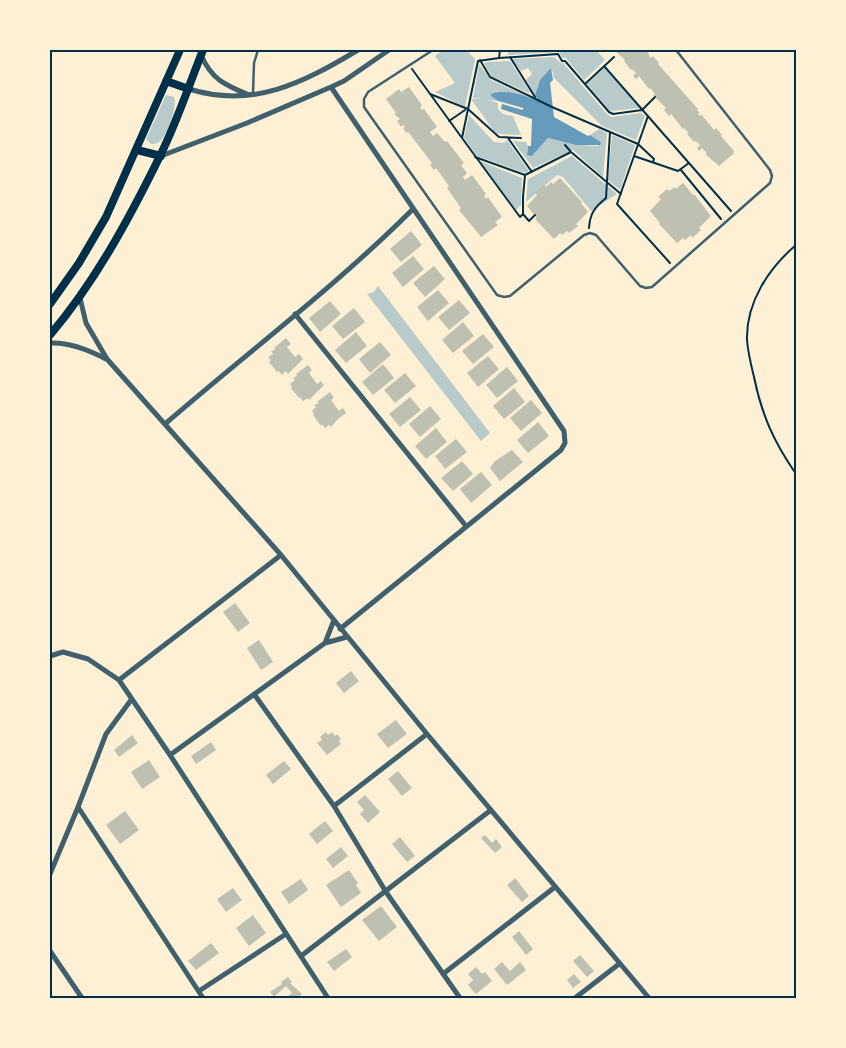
<svg xmlns="http://www.w3.org/2000/svg" width="846" height="1048" viewBox="0 0 846 1048" font-family="Cabin,sans-serif">
<rect width="100%" height="100%" fill="#fdf0d5"/>
<path fill="#b9caca" d="M443 50H466L475 59 465 107 435 92 455 83 435 56Z
M506 50H596L605 60 584 80 565 57 563 59 559 52 509 55Z
M554 57 561 63H563L607 114 611 117 641 113 645 116 636 140 602 126 554 78 552 70 539 82 535 95 526 80 532 74 528 68 521 71 512 59Z
M510 61 530 92 528 93 491 76 484 63 486 62Z
M479 64 491 80 526 96 499 92 491 96 498 101 488 100 498 103V109L503 114 513 116 521 135 499 134 494 131 471 99H482L473 98Z
M604 68 639 108 613 111 609 110 587 84Z
M166 95 174 97C178 106 167 136 159 142 155 144 154 144 151 144L146 139Z
M469 115 494 142 504 143 507 140 529 171 525 173 477 156 464 138Z
M599 129 607 133 603 177 573 150 533 168 513 141 526 142 528 146 527 152 532 156 548 138 576 145 598 146 601 142 590 135Z
M612 135 635 145 620 190 608 180Z
M572 156 617 194 591 211 563 177 557 175 526 202 528 179Z
M480 161 522 178 521 205 516 210Z
M378 286 490 433 481 441 367 294 374 292Z"/>
<path fill="#669bbc" d="M551 68 553 80 550 83 554 117 588 136 590 135 601 142 600 145H576L548 138 532 156 527 155 528 146H531L532 119 501 109 502 104 523 110V108L498 101 491 96V94C504 89 523 94 535 100L537 99 535 95 540 80Z"/>
<path fill="#bec0b2" d="M614 50H646L651 58 653 56 659 63 658 64 698 109 697 110 700 113 698 114 700 116 701 114 714 130 716 128 722 135 721 136 734 151 733 154 719 166 705 154 707 153 702 148 699 151 697 148 700 145 696 141 694 142 687 134 688 132 684 128 683 129 671 114 669 116 664 110 666 108 653 95 655 94 650 88 649 89 639 76 636 79 633 76 636 73 632 69 631 70 624 61 625 60Z
M409 87 422 105 420 107 422 110 424 109 437 127 430 132 433 136 437 133 445 142 447 141 464 163 461 165 467 173 463 177 465 180 472 175 486 194 484 196 486 199 488 197 502 217 495 222 498 225 481 237 459 210 461 208 447 188 449 186 436 168 434 170 430 165 432 163 408 132 406 133 403 128 405 127 403 125 401 127 397 121 400 119 394 114 396 113 386 99 399 89 401 92Z
M560 178 582 202 581 203 588 212 576 224 578 226 569 233 567 231 562 235 560 233 554 239 535 219 537 218 527 206 537 195 535 192 544 185 546 187 551 182 553 184Z
M683 183 693 195 694 194 711 216 699 228 701 230 692 238 691 235 685 240 683 238 677 243 659 224 660 223 650 211 661 199 658 197 667 189 669 191 675 187 676 189Z
M411 231 422 245 401 262 390 249Z
M413 256 424 269 403 287 392 273Z
M434 266 445 279 425 297 413 283Z
M438 290 449 303 428 321 417 307Z
M459 300 470 313 449 330 438 317Z
M330 301 341 314 320 332 309 318Z
M354 308 365 322 343 339 332 326Z
M463 322 474 336 453 353 442 340Z
M356 332 367 346 346 363 335 350Z
M483 334 494 347 473 364 462 351Z
M286 338 291 344 287 347 295 357 299 354 303 359 288 374 286 371 282 375 279 371 277 372 269 362 271 360 268 357 273 354 271 351 275 350 274 348Z
M380 342 391 355 370 373 359 359Z
M488 356 499 369 478 387 467 373Z
M383 364 394 378 373 395 362 382Z
M308 365 312 370 309 373 317 384 321 381 324 385 309 400 308 398 303 401 300 397 299 398 291 388 292 387 290 384 295 380 293 378 297 376 296 374Z
M507 367 518 381 497 398 486 385Z
M405 373 416 386 395 403 384 390Z
M514 388 525 402 504 419 493 406Z
M330 392 334 398 331 400 339 411 343 408 346 413 338 419 331 427 329 425 325 428 322 424 321 426 313 415 314 414 312 411 316 407 314 405 319 403 317 402Z
M410 397 421 410 400 427 389 414Z
M531 400 542 413 521 431 510 418Z
M430 406 441 419 420 437 409 424Z
M538 422 549 436 528 453 517 440Z
M436 428 447 442 426 459 415 446Z
M456 439 467 452 445 469 435 456Z
M512 450 523 462 500 481 490 468 495 461Z
M462 461 473 474 453 491 441 478Z
M481 472 492 485 471 503 460 489Z
M235 603 250 623 238 632 223 612Z
M259 640 273 662 261 670 247 648Z
M351 671 359 681 344 693 336 683Z
M396 720 407 734 388 748 377 734Z
M326 732 328 735 332 732 335 736 337 734 341 739 339 741 341 744 327 755 317 743 322 740 320 737Z
M132 735 138 743 119 757 114 750Z
M211 742 216 750 196 764 191 756Z
M149 760 160 777 142 789 131 772Z
M284 761 291 769 273 784 266 775Z
M398 771 412 788 402 796 388 779Z
M365 795 380 812 368 823 360 814 364 810 357 802Z
M125 811 139 830 120 844 106 825Z
M325 821 333 831 317 844 309 834Z
M485 835 492 843 496 839 502 847 495 853 481 838Z
M400 837 415 856 407 862 392 844Z
M341 847 348 856 333 868 326 859Z
M349 870 358 883 356 885 361 893 341 907 326 885Z
M515 878 529 896 522 902 507 885Z
M301 879 308 890 289 904 281 892Z
M233 888 242 900 226 912 217 899Z
M381 906 397 927 379 941 362 920Z
M253 915 266 933 249 946 236 928Z
M519 931 533 949 526 955 512 937Z
M211 943 219 953 196 970 188 961Z
M346 949 352 957 334 971 327 962Z
M580 955 594 971 587 977 573 961Z
M502 962 510 971 520 962 526 970 507 985 494 969Z
M476 967 482 974 485 972 492 981 476 994 468 985 473 980 468 974Z
M574 974 581 982 573 988 567 980Z
M288 977 292 982 290 983 302 994 297 998H286L292 993 286 986 274 997 270 992 282 984 281 982Z"/>
<g fill="none" stroke-linecap="round" stroke-linejoin="round">
<path stroke="#003049" stroke-width="2" d="M500 50 499 58 478 61 462 138 520 217 523 214 529 221 535 215
M510 57 535 97
M499 58 558 54 562 61H565L609 112 613 114 642 110 655 97
M480 60 490 77 552 107 638 144 654 159 653 162
M604 66 731 211
M412 69 462 138
M585 84 614 57
M430 94 468 109 499 137 521 138
M648 116 634 156 678 171 689 163
M449 121 465 110
M508 138 532 172
M565 145 571 152
M634 156 617 204 670 263
M475 157 525 175 523 197V214
M681 170 721 219
M525 175 571 152 621 194
M589 228C590 213 595 207 606 198L610 132
M796 245C769 268 746 302 747 340 748 353 751 365 754 377 762 416 774 442 796 474"/>
<path stroke="#3f606c" stroke-width="2.5" d="M433 50 368 92 364 99V107L497 295 504 297 510 296 584 235 590 233 596 235 640 286 646 288 652 287 770 183 772 176 770 170 676 50
M253 93 254 63 258 50"/>
<path stroke="#3f606c" stroke-width="5" d="M201 55C212 80 225 85 249 95
M331 87 564 431 565 443 561 450 340 629
M189 89C253 109 303 83 358 50
M161 156 247 123 331 87 344 81 389 50
M80 298 86 323 107 359 281 555
M295 314 466 526
M50 343C70 342 89 350 106 359
M165 424C247 353 336 286 413 209
M325 643 334 620
M50 656 63 652 88 659 119 680 170 755 328 998
M119 680 281 555 427 734 649 998
M254 694 334 806 386 892 460 998
M170 755 325 643 347 637
M334 806 427 734
M78 807 203 998
M50 874 78 807 106 734 131 700
M50 951 82 998
M301 956 491 810
M443 974 555 887
M199 991 286 934
M575 998 619 964"/>
<path stroke="#003049" stroke-width="8" d="M166 81 189 89
M137 150 161 156
M50 304 79 263 106 217 180 50
M50 335C95 282 129 219 160 156 177 122 189 85 203 50"/>
</g>
<rect width="846" height="1048" fill="none" stroke="#fdf0d5" stroke-width="102"/>
<rect x="51" y="51" width="744" height="946" fill="none" stroke="#003049" stroke-width="2"/>
</svg>
